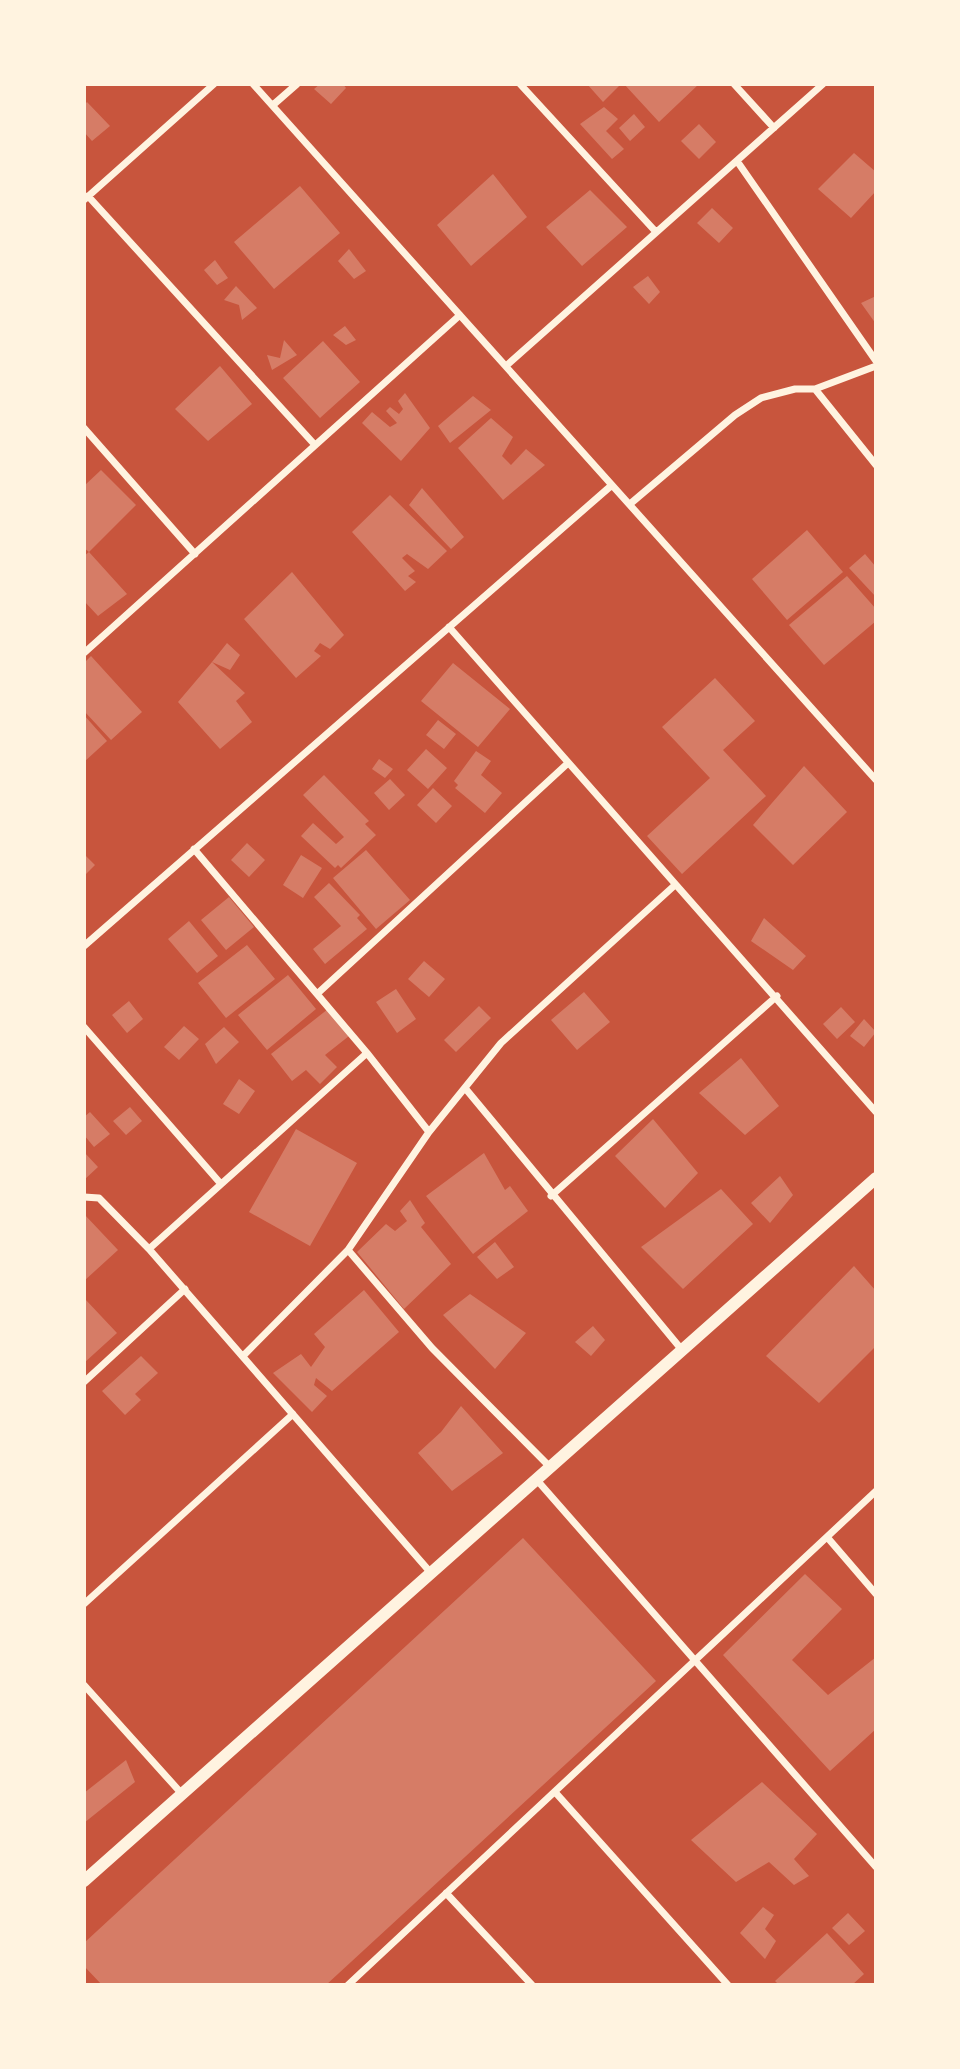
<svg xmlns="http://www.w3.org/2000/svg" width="960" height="2069" viewBox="0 0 960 2069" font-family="Signika,sans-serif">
<rect width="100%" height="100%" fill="#c8553d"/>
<path fill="#d67c66" d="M320 84H343L346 88 331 104 314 89Z
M587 84H621L603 102Z
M624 84H699L659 122Z
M87 102 110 126 92 141 84 132V105Z
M604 107 618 119 606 131 624 149 612 159 580 124Z
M634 114 645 127 630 141 619 128Z
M699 124 716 142 699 159 681 141Z
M854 153 876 172V191L851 218 818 189Z
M493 174 527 217 471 266 437 225Z
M300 186 340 233 274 289 234 242Z
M590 190 627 227 582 266 546 227Z
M712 208 733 228 719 243 697 223Z
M349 249 366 271 354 279 338 261Z
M215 260 228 278 217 285 204 270Z
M648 276 660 292 649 304 633 287Z
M236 286 257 308 242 320 239 305 224 300Z
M876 296V324L861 303Z
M345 326 356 340 346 345 333 335Z
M284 340 297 355 272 370 267 355 280 358Z
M323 341 360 382 320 418 283 378Z
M220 366 252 404 208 441 175 409Z
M405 393 430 428 401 461 362 423 372 412 390 427 397 423 386 411 390 407 399 414 403 409 398 401Z
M473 396 491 410 450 443 438 426Z
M491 418 513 437 502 456 511 465 526 449 545 465 503 500 458 448Z
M101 470 136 505 89 552 84 548V486Z
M422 488 464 537 451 549 409 505Z
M390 495 447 551 428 569 407 554 402 558 415 571 408 576 416 582 405 591 352 532Z
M807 530 843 572 787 620 752 579Z
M89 552 127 594 98 616 84 601V556Z
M865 554 876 567V597L849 568Z
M292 572 344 635 330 649 320 643 314 651 321 656 296 678 244 619Z
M847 576 876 609V621L824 665 789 625Z
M227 643 240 655 230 670 212 662Z
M91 656 142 712 111 740 84 711V663Z
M212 662 245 693 236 701 252 722 220 749 178 702Z
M453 663 510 709 478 747 421 701Z
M715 678 755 721 723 750 766 796 682 874 647 836 710 778 662 727Z
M84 715 107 741 84 762Z
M438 720 456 734 444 749 426 735Z
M426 749 447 768 428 789 407 770Z
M476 751 491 761 481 775 502 793 485 813 455 788 458 785 454 781Z
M379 759 393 769 385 778 372 769Z
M804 766 847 812 793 865 753 825Z
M324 775 369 821 365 824 376 835 341 868 338 865 335 868 301 836 313 823 336 844 344 837 303 795Z
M390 779 405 795 389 810 374 793Z
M433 788 452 806 436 823 417 805Z
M247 843 265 860 249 877 231 860Z
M366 850 410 900 376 929 333 878Z
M84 854 95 865 84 876Z
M301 855 322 868 303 898 283 885Z
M329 883 360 915 357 918 367 929 325 964 313 949 341 926 314 897Z
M229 897 254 927 226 950 201 920Z
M764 918 806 956 793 970 751 941Z
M189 921 218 956 197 973 168 939Z
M247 945 275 979 226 1018 198 983Z
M424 961 445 979 429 997 408 979Z
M288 975 316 1009 267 1050 238 1015Z
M396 989 416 1019 397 1033 376 1002Z
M584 992 610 1022 577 1050 551 1020Z
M129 1001 143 1019 127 1033 112 1015Z
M479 1006 491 1018 456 1052 444 1040Z
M841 1007 855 1022 837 1039 823 1024Z
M328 1009 349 1036 325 1055 337 1067 320 1084 306 1070 292 1081 271 1054Z
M864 1019 876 1032 864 1047 850 1036Z
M184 1026 199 1039 179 1060 164 1047Z
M224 1027 239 1042 216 1064 205 1044Z
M741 1058 779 1106 745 1135 699 1093Z
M239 1079 255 1091 239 1114 223 1104Z
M130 1107 142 1121 126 1135 113 1121Z
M90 1112 110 1134 94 1147 84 1135V1117Z
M653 1119 698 1173 665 1208 615 1156Z
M296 1129 357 1163 310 1246 249 1212Z
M84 1152 98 1167 84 1180Z
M484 1153 505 1190 510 1186 528 1211 473 1254 426 1196Z
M780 1176 793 1195 770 1223 751 1203Z
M721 1189 753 1224 683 1289 641 1247Z
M410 1200 425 1223 421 1227 451 1264 404 1309 357 1252 386 1224 395 1231 407 1221 400 1211Z
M84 1214 118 1250 84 1281Z
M495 1242 514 1267 497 1279 477 1257Z
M854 1266 876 1291V1346L819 1403 766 1356Z
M364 1290 399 1332 332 1391 316 1378 314 1385 327 1396 312 1412 273 1373 301 1354 311 1367 325 1347 314 1334Z
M470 1294 526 1333 495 1369 443 1315Z
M85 1299 117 1333 84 1363V1301Z
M593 1326 605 1340 591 1356 575 1342Z
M141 1356 158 1373 135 1394 141 1400 125 1415 102 1391Z
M461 1406 503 1453 452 1491 418 1453 441 1432Z
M523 1538 656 1681 326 1985H102L84 1966V1943Z
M805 1574 842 1609 792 1660 828 1695 876 1657V1729L830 1771 723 1655Z
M126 1760 135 1782 84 1823V1793Z
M762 1782 817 1834 794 1859 809 1876 794 1885 769 1862 736 1882 691 1840Z
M763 1907 774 1915 765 1929 776 1941 765 1959 740 1933Z
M848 1913 865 1931 849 1945 832 1928Z
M827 1933 864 1974 852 1985H779L775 1981Z"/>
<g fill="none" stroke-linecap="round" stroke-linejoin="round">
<path stroke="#fff3e0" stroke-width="7" d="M253 84 876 780
M520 84 656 232
M734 84 774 128
M273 105 297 84
M737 161 876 361
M88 196 315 445
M84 200 214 84
M506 366 823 84
M815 389 876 465
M84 428 195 554
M630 504 735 415 761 398 795 389H815L876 366
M449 627 876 1112
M84 653 460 315
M194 849 367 1053 429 1132
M84 946 612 485
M317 994 567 764
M84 1027 221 1184
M465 1088 682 1350
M551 1196 777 996
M84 1197 99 1198 149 1249 431 1573
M149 1249 367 1053
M348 1250 432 1348 551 1468
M243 1356 348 1250 429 1132 501 1043 675 885
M84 1382 185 1289
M536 1479 876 1867
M827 1537 876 1594
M84 1604 293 1414
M84 1685 182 1794
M555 1792 728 1985
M446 1893 532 1985
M348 1985 876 1491"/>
<path stroke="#fff3e0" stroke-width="12" d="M84 1881 876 1178"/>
</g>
<rect width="960" height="2069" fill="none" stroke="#fff3e0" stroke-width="172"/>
</svg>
